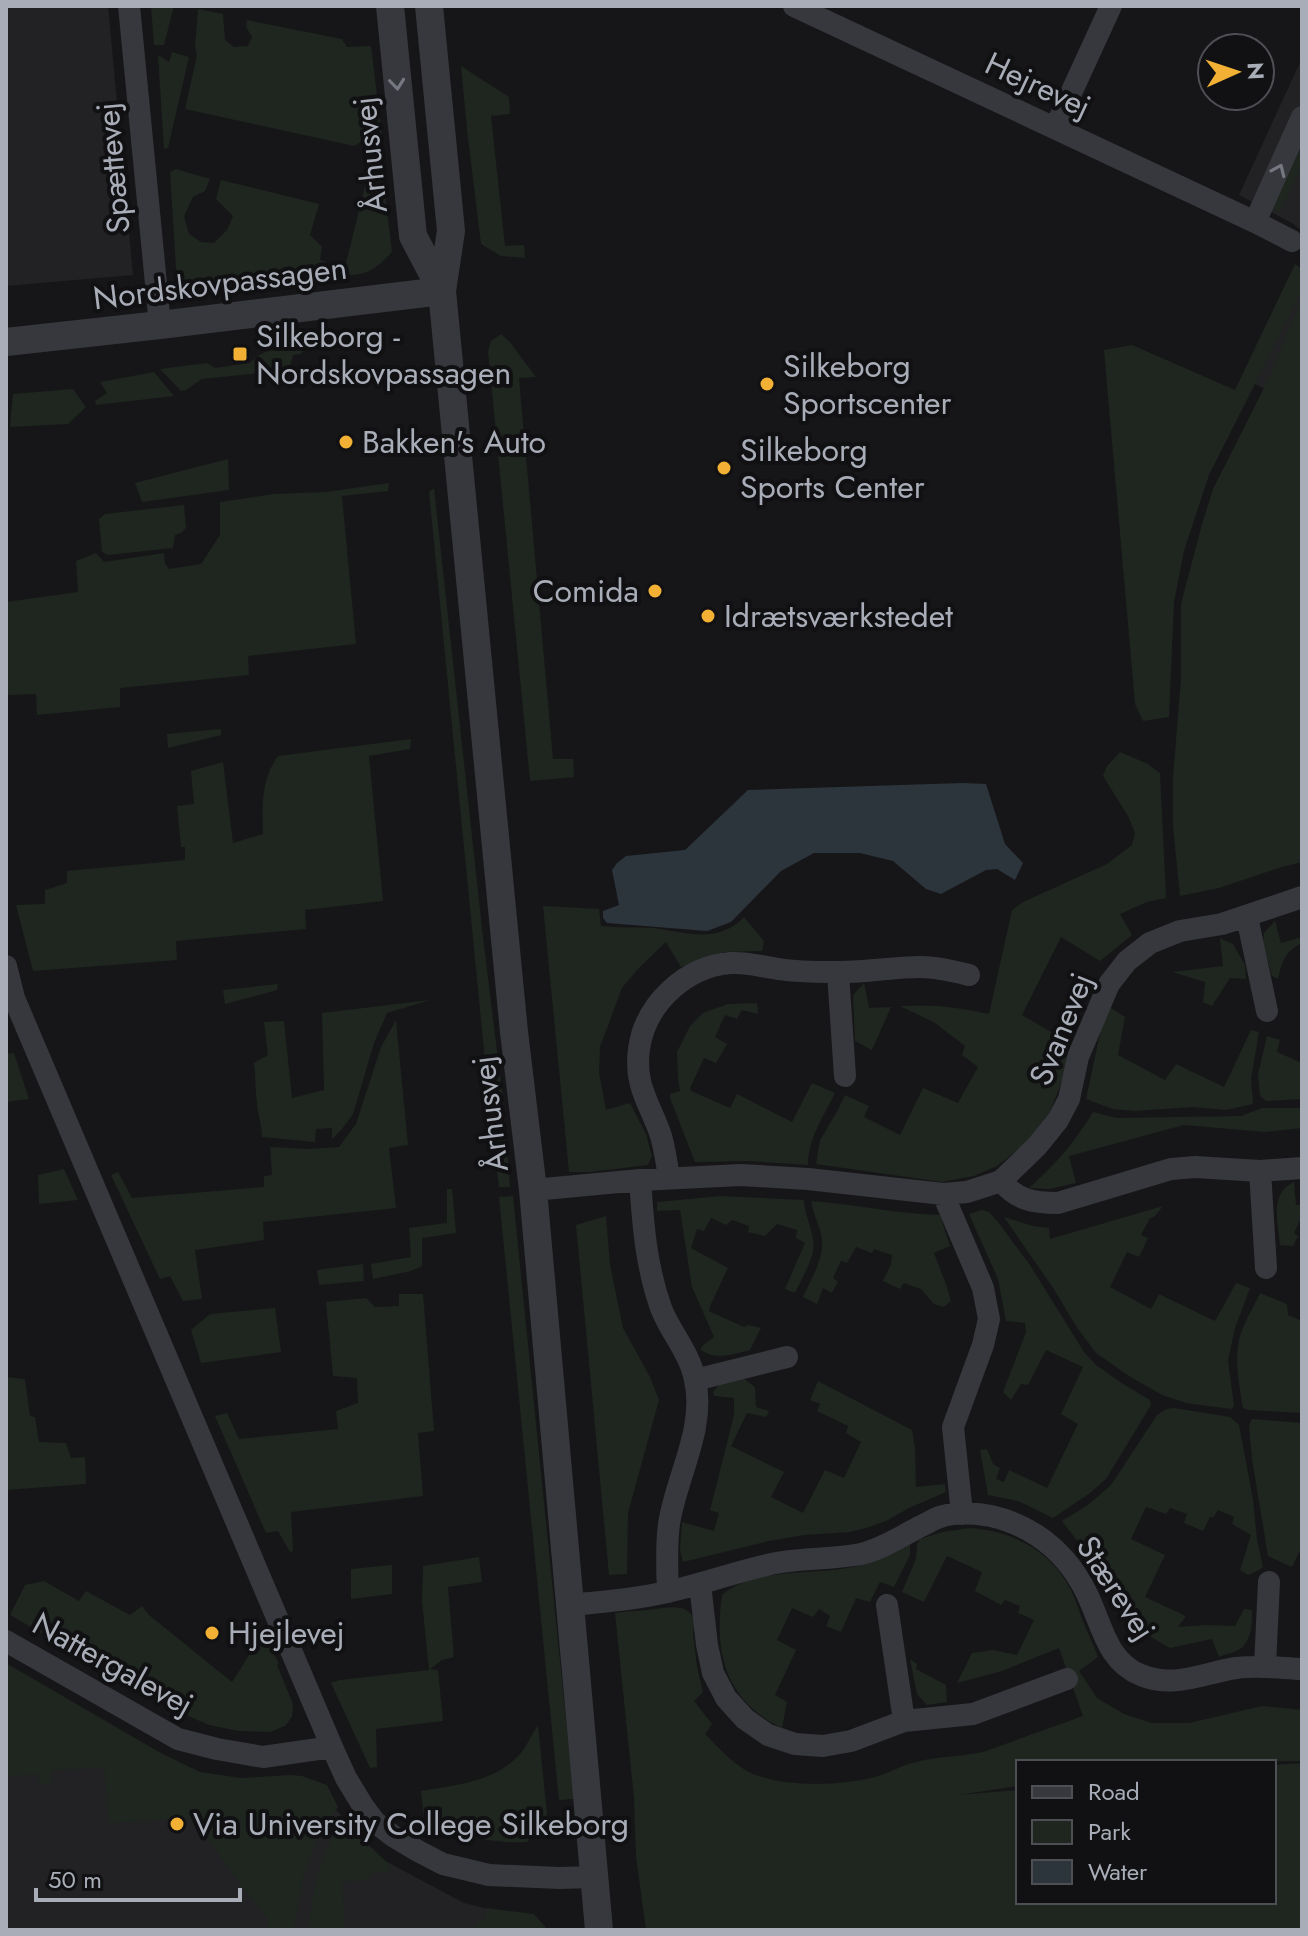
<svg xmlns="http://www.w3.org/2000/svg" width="1308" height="1936" viewBox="0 0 1308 1936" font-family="Jost,sans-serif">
<rect width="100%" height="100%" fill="#161618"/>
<path fill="#222225" d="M6 6H108L133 275 6 286Z
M1302 58V231L1292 223 1239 195Z
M1302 284V407L1251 382Z
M6 1671 200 1777 320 1791 376 1856 464 1903 530 1919 535 1930H6Z"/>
<path fill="#1e261f" d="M151 6H174L164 45H154Z
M198 9 223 14 225 40 234 47 248 46 252 37 246 27 247 20 342 39 347 47 371 46 383 144 366 139 354 146 185 109 197 55 195 47Z
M172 52 189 57 168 148 164 149 158 55 169 62Z
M461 66 509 97 510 114 491 116 505 246 524 245 525 258 501 256 481 244 467 130Z
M1302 141V164L1280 212 1271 208Z
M176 169 210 179 205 191 193 197 184 216 189 234 201 242 214 243 227 230 233 216 216 199 221 180 319 204 310 235 322 247 320 260 326 262 324 277 297 273 232 278 193 290 184 289 177 283 170 172Z
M382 169 392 252C376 269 367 276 343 275L369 170Z
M1295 264 1302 269V291L1209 475 1184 551 1174 602 1169 717 1143 721 1135 704 1104 350 1132 345 1235 390Z
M1302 297V862L1282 867 1219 888 1180 896 1173 827V778L1181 678V604L1202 524 1213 489 1270 376Z
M501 334 509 341 536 377 519 378 553 759H573L574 777 530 781 488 351 491 341Z
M313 344 300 354 293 355 289 370 202 379 186 390 181 391 160 369 207 363 215 368 250 363C262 347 293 347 313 344Z
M154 372 174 396 96 405 95 401 107 393 100 382Z
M73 389 86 407 68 424 10 427 13 394Z
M228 459 229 490 142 502 135 483Z
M389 483 388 491 342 496 356 644 248 656 249 675 120 688V707L37 715 36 694 6 695V602L78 592 76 561 96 553 104 562 164 553 165 563 169 569 201 564 220 535V502L274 494 326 492Z
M434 488 483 937 503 1100 510 1187H499L490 1111 429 492Z
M184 505 186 528 181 533 175 535 173 548 108 555 102 552 99 519 105 514Z
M221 729V735L168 748 167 734Z
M411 739 410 749 369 756 383 901 305 910 306 929 176 941 177 960 33 971 16 905 45 904V890L67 883V871L185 860V847H181L177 806 194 804 191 771 223 762 233 843 263 834C262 806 261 779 278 756Z
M1120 752 1148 764 1160 773 1166 898 1147 902 1120 914 1132 935 1100 961 1061 937 1022 1015 1058 1036V1042L1067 1047 1065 1073 1050 1112 1025 1144 997 1166 974 1176 942 1182 816 1164 820 1140 838 1110 845 1095 869 1106 864 1117 900 1135 923 1088 958 1103 978 1067 962 1055 965 1046 935 1023 900 1006C931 1004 959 1007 989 1014L1012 910 1023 902 1107 864 1132 845 1135 833 1128 816 1103 776 1107 766Z
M543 906 599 909 601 926C618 928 636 927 653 928 686 932 717 945 744 917L764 941 762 951 724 952 681 967 666 942 638 969 622 988 600 1047 599 1072 606 1110 630 1103 646 1134 652 1156 648 1165 590 1172H569Z
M1275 921 1281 943 1302 937V943C1285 951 1282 962 1278 979L1272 976 1263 944 1264 933Z
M1220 938 1233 944 1245 965 1246 979 1230 978 1212 1006 1203 1002 1205 982 1172 972 1223 966Z
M864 983 869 1008 891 1007 872 1050 855 1041 853 995Z
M278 984 277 990 225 1004 223 990Z
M430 1000 387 1013 374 1043 353 1114 342 1129 332 1139V1128L316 1129 315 1142 262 1137C262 1126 258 1115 257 1104 255 1090 256 1077 254 1063L268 1055 264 1022 284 1021 292 1098 324 1090 322 1013Z
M757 1003 758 1014 742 1010 737 1019 725 1015 715 1037 727 1044 716 1063 704 1058 690 1088 691 1091 730 1108 737 1094 792 1122 812 1083 835 1093C824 1116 808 1138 808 1165L748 1161 695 1162 670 1098V1094L680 1091 678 1079 677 1052 690 1026 703 1013 728 1004Z
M1106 1005 1125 1017 1118 1055 1165 1080 1176 1064 1224 1087 1251 1030 1259 1032 1251 1079 1253 1104 1226 1110 1193 1107 1135 1111 1113 1109 1086 1099Z
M396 1020 408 1145 389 1148 396 1208 263 1222 264 1240 195 1250 202 1299 183 1301 170 1276 160 1279 111 1175 118 1172 132 1198 264 1187V1176L272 1175 270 1147 307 1149 339 1147 356 1124 381 1047Z
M1267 1036 1280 1040 1277 1052 1302 1063V1099L1266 1101 1260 1096 1258 1074Z
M14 1053 29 1099 6 1102V1054Z
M1262 1108H1302V1128L1265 1132 1184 1125 1069 1156 1076 1183 1049 1189 1029 1188C1057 1163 1073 1144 1093 1112L1117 1118 1176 1117 1241 1116Z
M64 1169 78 1200 39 1204 38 1175Z
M1294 1182 1296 1205H1302V1216L1294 1233 1298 1236 1293 1246 1280 1245C1278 1223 1269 1193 1294 1182Z
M447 1189H452L456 1233 422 1238V1266L411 1271 373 1279 371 1264 411 1257 409 1228 447 1223Z
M513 1196 574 1799 559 1800 499 1197Z
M720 1196 804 1200C804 1216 816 1234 813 1251 811 1263 800 1282 795 1293L785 1289 805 1243 796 1238 797 1230 777 1224 765 1236 748 1232 749 1226 732 1220 726 1225 711 1218 704 1231 697 1229 691 1248 728 1268 711 1304 709 1311 744 1327 748 1325 761 1328 750 1350C733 1354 716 1361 701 1350L702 1346 714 1337 692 1287 680 1210 657 1211V1202Z
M811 1201C854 1204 897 1214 940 1215L950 1246 934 1253 947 1287 951 1301 944 1307 934 1304 921 1289 904 1283 900 1289 883 1281 891 1264 892 1255 874 1249 872 1253 856 1247 847 1263 841 1261 833 1278 838 1282 832 1293 823 1288 817 1304 803 1297C810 1281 824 1259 822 1240 821 1227 813 1215 811 1201Z
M1163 1206 1154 1217 1150 1218 1141 1235 1148 1238 1139 1257 1127 1252 1110 1287 1151 1309 1159 1294 1215 1321 1236 1283 1250 1288 1235 1328 1228 1360 1234 1406 1231 1409 1186 1403 1162 1395 1129 1376 1096 1353 1078 1329 1053 1288 1004 1217 1033 1226 1049 1228 1050 1239Z
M982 1210 989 1212 998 1222 1030 1265 1084 1352 1096 1365 1123 1384 1150 1400 1151 1405 1106 1479 1090 1493 1053 1518 1018 1501 988 1495 980 1450 987 1449 993 1464 1000 1468 996 1479 1004 1482 1009 1470 1047 1488 1078 1424 1061 1414 1083 1367 1046 1350 1028 1385 1021 1384 1011 1400 1003 1392 1026 1332 1025 1323 1006 1321 998 1279 969 1214Z
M606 1216 610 1265 623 1328 650 1377 659 1400 628 1513 627 1574 609 1575 576 1225Z
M363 1264 364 1281 319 1285 317 1270Z
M1260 1293 1287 1304 1288 1315 1302 1321V1413L1249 1410 1243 1408C1239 1384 1233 1356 1241 1333 1246 1319 1254 1306 1260 1293Z
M399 1294H423L434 1431 418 1433 423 1496 291 1512 293 1551 290 1552 278 1531 266 1533 215 1416 227 1413 239 1439 338 1429 336 1411 358 1403 357 1378 333 1376 326 1302 366 1298 375 1307 399 1306Z
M275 1308 281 1352 201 1363 191 1330 210 1314Z
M6 1377 25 1379 30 1416 35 1417 39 1442 66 1443 71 1458 85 1457 86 1484 6 1490Z
M743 1378 755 1387 756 1407 769 1411 766 1417 747 1413 731 1446 784 1472 771 1497 803 1513 825 1470 844 1478 861 1442 846 1433 848 1426 817 1411 820 1404 810 1400 818 1381 912 1430 915 1448 916 1487 945 1484 946 1492 909 1508 886 1521 866 1528 850 1532 804 1535 769 1541 683 1562 680 1550 682 1522 714 1531 719 1513 710 1510 734 1415V1398L714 1396 713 1392 720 1383Z
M1174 1408 1230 1417 1239 1425 1253 1499 1257 1539 1263 1567 1257 1571 1248 1575 1240 1570 1251 1535 1232 1524 1234 1517 1218 1510 1214 1517H1210L1203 1531 1184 1523 1187 1514 1170 1508 1166 1514 1146 1507 1131 1539 1165 1555 1145 1597 1186 1616 1178 1627 1206 1625 1235 1626 1244 1609 1252 1610C1252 1623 1252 1641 1240 1649 1234 1653 1225 1654 1219 1657L1212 1639 1170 1648 1139 1630 1100 1547 1088 1555 1062 1521 1088 1505 1111 1485 1157 1415 1166 1409Z
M1252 1419 1302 1423V1546L1292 1567 1268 1556 1252 1459 1249 1425Z
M970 1528C1013 1531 1052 1551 1072 1592 1076 1600 1078 1608 1081 1616 1086 1630 1093 1643 1098 1657L1079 1671 1097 1698 1124 1714 1152 1723H1189L1262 1706 1302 1710V1761L1018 1762V1786L958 1795 1018 1790V1902H1274V1765L1302 1763V1930H646L636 1857 634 1798 615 1613C628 1611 642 1611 655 1609 674 1606 699 1603 693 1633L697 1667 703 1692 694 1701 712 1724 705 1734C718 1747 731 1762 747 1771 779 1788 840 1786 875 1777 889 1773 902 1765 916 1762 938 1756 961 1757 983 1752L1083 1716 1059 1648 1002 1671 957 1683 972 1653 993 1650 1017 1655 1034 1620 1018 1613 1020 1606 1005 1600 1001 1605 975 1591 982 1572 947 1556 924 1602 902 1592 916 1559 917 1545 920 1539 942 1532Z
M910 1544V1555L894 1587 880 1582 870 1602 856 1598 841 1632 826 1626 830 1616 819 1609 813 1617 792 1608 777 1640 796 1650 775 1695 787 1702 782 1728C725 1700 714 1654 722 1595 753 1568 808 1575 847 1568 870 1564 889 1555 910 1544Z
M479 1557 482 1582 448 1587 454 1657 442 1660 430 1669 438 1670 443 1721 376 1729 377 1767 370 1768 331 1683 340 1680 429 1670 422 1601 423 1566Z
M392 1565V1594L351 1599V1569Z
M44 1581 79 1601 86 1591 130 1615 142 1606 149 1615 232 1682 257 1643 249 1624 258 1621 279 1664 277 1665 293 1704 292 1717 285 1726 270 1732 239 1731 209 1725 177 1711 10 1615 25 1585Z
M910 1659 917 1664 916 1669 946 1685 947 1702 927 1705 917 1694Z
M6 1663 159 1752 200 1772 241 1778 290 1775 302 1776 327 1785 338 1807 319 1835 303 1877 294 1930H268V1920L231 1872 193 1818 109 1823 104 1768 52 1770V1783L39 1784 38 1774 6 1776Z
M538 1725 547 1814 527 1842C491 1844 456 1835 424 1819L421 1791C456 1785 496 1782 521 1753 527 1745 532 1734 538 1725Z
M346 1818 358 1835 392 1867 387 1872 374 1873 367 1880 342 1882 345 1930H308C314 1891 319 1848 346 1818Z
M487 1908 534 1914 548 1930H474L477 1923 485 1919Z"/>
<path fill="#2c353c" d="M963 783 986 784 1005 844 1023 863 1015 880 997 869 986 870 941 894 926 889 893 861 860 853H814L781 871 731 922 707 931 607 923 603 918V911L619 905 612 870 617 863 626 856 685 850 748 790Z"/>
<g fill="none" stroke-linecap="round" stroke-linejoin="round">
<path stroke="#37383d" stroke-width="22" d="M129 6 160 325
M794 6 1255 222 1292 241
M1055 128 1111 6
M1255 222 1302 117
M1247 917 1267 1011
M6 966 14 998 332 1747 346 1778 363 1806 375 1822 393 1836 418 1851 443 1864 489 1875 559 1878 593 1877
M838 973 845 1076
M1260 1171 1266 1268
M669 1178C667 1164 665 1150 661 1136 650 1103 634 1087 639 1049 645 1004 686 966 731 963 748 962 763 967 779 969 797 972 817 972 835 972 863 973 892 967 920 967 937 967 953 971 969 975
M640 1180C643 1224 646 1266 661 1308 670 1332 690 1353 695 1380 706 1429 676 1477 669 1524 666 1547 667 1570 668 1592
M1001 1181C1017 1200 1033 1203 1058 1203L1171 1169 1195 1167 1260 1171 1302 1168
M533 1190 640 1180 741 1175 808 1179 943 1194 967 1192 1001 1181 1037 1146 1058 1120 1069 1099 1078 1057 1109 984 1127 961 1150 943 1180 931 1222 924 1302 897
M943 1194 983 1288 989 1319 983 1345 953 1427 962 1514
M695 1380 787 1357
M700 1584 707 1645 713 1673 726 1698 745 1719 768 1735 795 1744 823 1746 851 1741 904 1721 973 1714 1067 1679
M569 1605C603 1602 638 1599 671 1591 708 1583 745 1568 782 1562 808 1558 835 1559 861 1554 882 1549 902 1536 921 1526 928 1523 935 1518 943 1516 957 1512 976 1513 991 1516 1039 1527 1073 1559 1091 1603 1103 1631 1110 1663 1141 1675 1174 1689 1203 1673 1236 1668 1258 1665 1279 1668 1302 1669
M887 1605 904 1721
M6 1641 178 1739 217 1749 263 1757 332 1747
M1265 1666 1269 1582"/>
<path stroke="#37383d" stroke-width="28" d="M390 6 413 236 442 291
M429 6 451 231 442 291 514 1032 533 1190 599 1930
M6 342 160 325 442 291"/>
</g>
<defs><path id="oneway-chevron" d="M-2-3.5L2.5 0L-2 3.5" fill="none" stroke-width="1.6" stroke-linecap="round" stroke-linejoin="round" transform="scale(2)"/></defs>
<g stroke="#757881">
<use href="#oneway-chevron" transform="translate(397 84) rotate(84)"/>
<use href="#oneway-chevron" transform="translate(1279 170) rotate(-66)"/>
</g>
<g fill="#f2b134" stroke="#111113" stroke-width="3">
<rect x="232" y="346" width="16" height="16" rx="4"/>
<circle cx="767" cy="384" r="8"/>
<circle cx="346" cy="442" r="8"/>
<circle cx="724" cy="468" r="8"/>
<circle cx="655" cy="591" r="8"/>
<circle cx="708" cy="616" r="8"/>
<circle cx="212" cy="1633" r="8"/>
<circle cx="177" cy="1824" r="8"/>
</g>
<g text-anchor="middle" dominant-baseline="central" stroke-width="8" stroke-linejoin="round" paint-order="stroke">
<g font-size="32" fill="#a8adb8" stroke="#111113">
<text transform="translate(1038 85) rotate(25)">Hejrevej</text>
<text transform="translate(370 155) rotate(-96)">Århusvej</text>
<text transform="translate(113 168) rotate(-95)">Spættevej</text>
<text transform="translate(220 283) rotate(-7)">Nordskovpassagen</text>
<text transform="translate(1061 1029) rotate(-68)">Svanevej</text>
<text transform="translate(490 1114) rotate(-97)">Århusvej</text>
<text transform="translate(1116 1588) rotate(57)">Stærevej</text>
<text transform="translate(113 1664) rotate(29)">Nattergalevej</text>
</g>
<g font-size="32" fill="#a8adb8" stroke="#111113" text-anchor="start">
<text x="256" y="336">Silkeborg -<tspan x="256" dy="37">Nordskovpassagen</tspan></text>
<text x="783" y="366">Silkeborg<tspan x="783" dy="37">Sportscenter</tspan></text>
<text x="362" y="442">Bakken's Auto</text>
<text x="740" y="450">Silkeborg<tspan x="740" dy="37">Sports Center</tspan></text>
<text x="639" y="591" text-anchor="end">Comida</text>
<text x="724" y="616">Idrætsværkstedet</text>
<text x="228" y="1633">Hjejlevej</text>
<text x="193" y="1824">Via University College Silkeborg</text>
</g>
</g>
<rect width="1308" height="1936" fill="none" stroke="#a8adb8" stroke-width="16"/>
<rect x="1016" y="1760" width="260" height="144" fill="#111113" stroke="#4d4f55" stroke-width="2"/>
<rect x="1032" y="1786" width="40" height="12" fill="#37383d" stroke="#4d4f55" stroke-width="2"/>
<text x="1088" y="1800" font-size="24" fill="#a8adb8">Road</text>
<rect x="1032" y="1820" width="40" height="24" fill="#1e261f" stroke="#4d4f55" stroke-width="2"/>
<text x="1088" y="1840" font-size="24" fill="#a8adb8">Park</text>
<rect x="1032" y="1860" width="40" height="24" fill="#2c353c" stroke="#4d4f55" stroke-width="2"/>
<text x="1088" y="1880" font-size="24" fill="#a8adb8">Water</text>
<g transform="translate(1236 72) rotate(87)"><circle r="38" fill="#111113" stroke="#4d4f55" stroke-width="2"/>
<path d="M0-6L14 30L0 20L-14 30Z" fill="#f2b134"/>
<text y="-12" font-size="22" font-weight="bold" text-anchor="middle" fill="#a8adb8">N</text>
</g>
<path d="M36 1888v12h204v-12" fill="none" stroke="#a8adb8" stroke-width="4"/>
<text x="48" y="1888" font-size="24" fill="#a8adb8" stroke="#111113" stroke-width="6" paint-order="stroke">50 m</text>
</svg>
